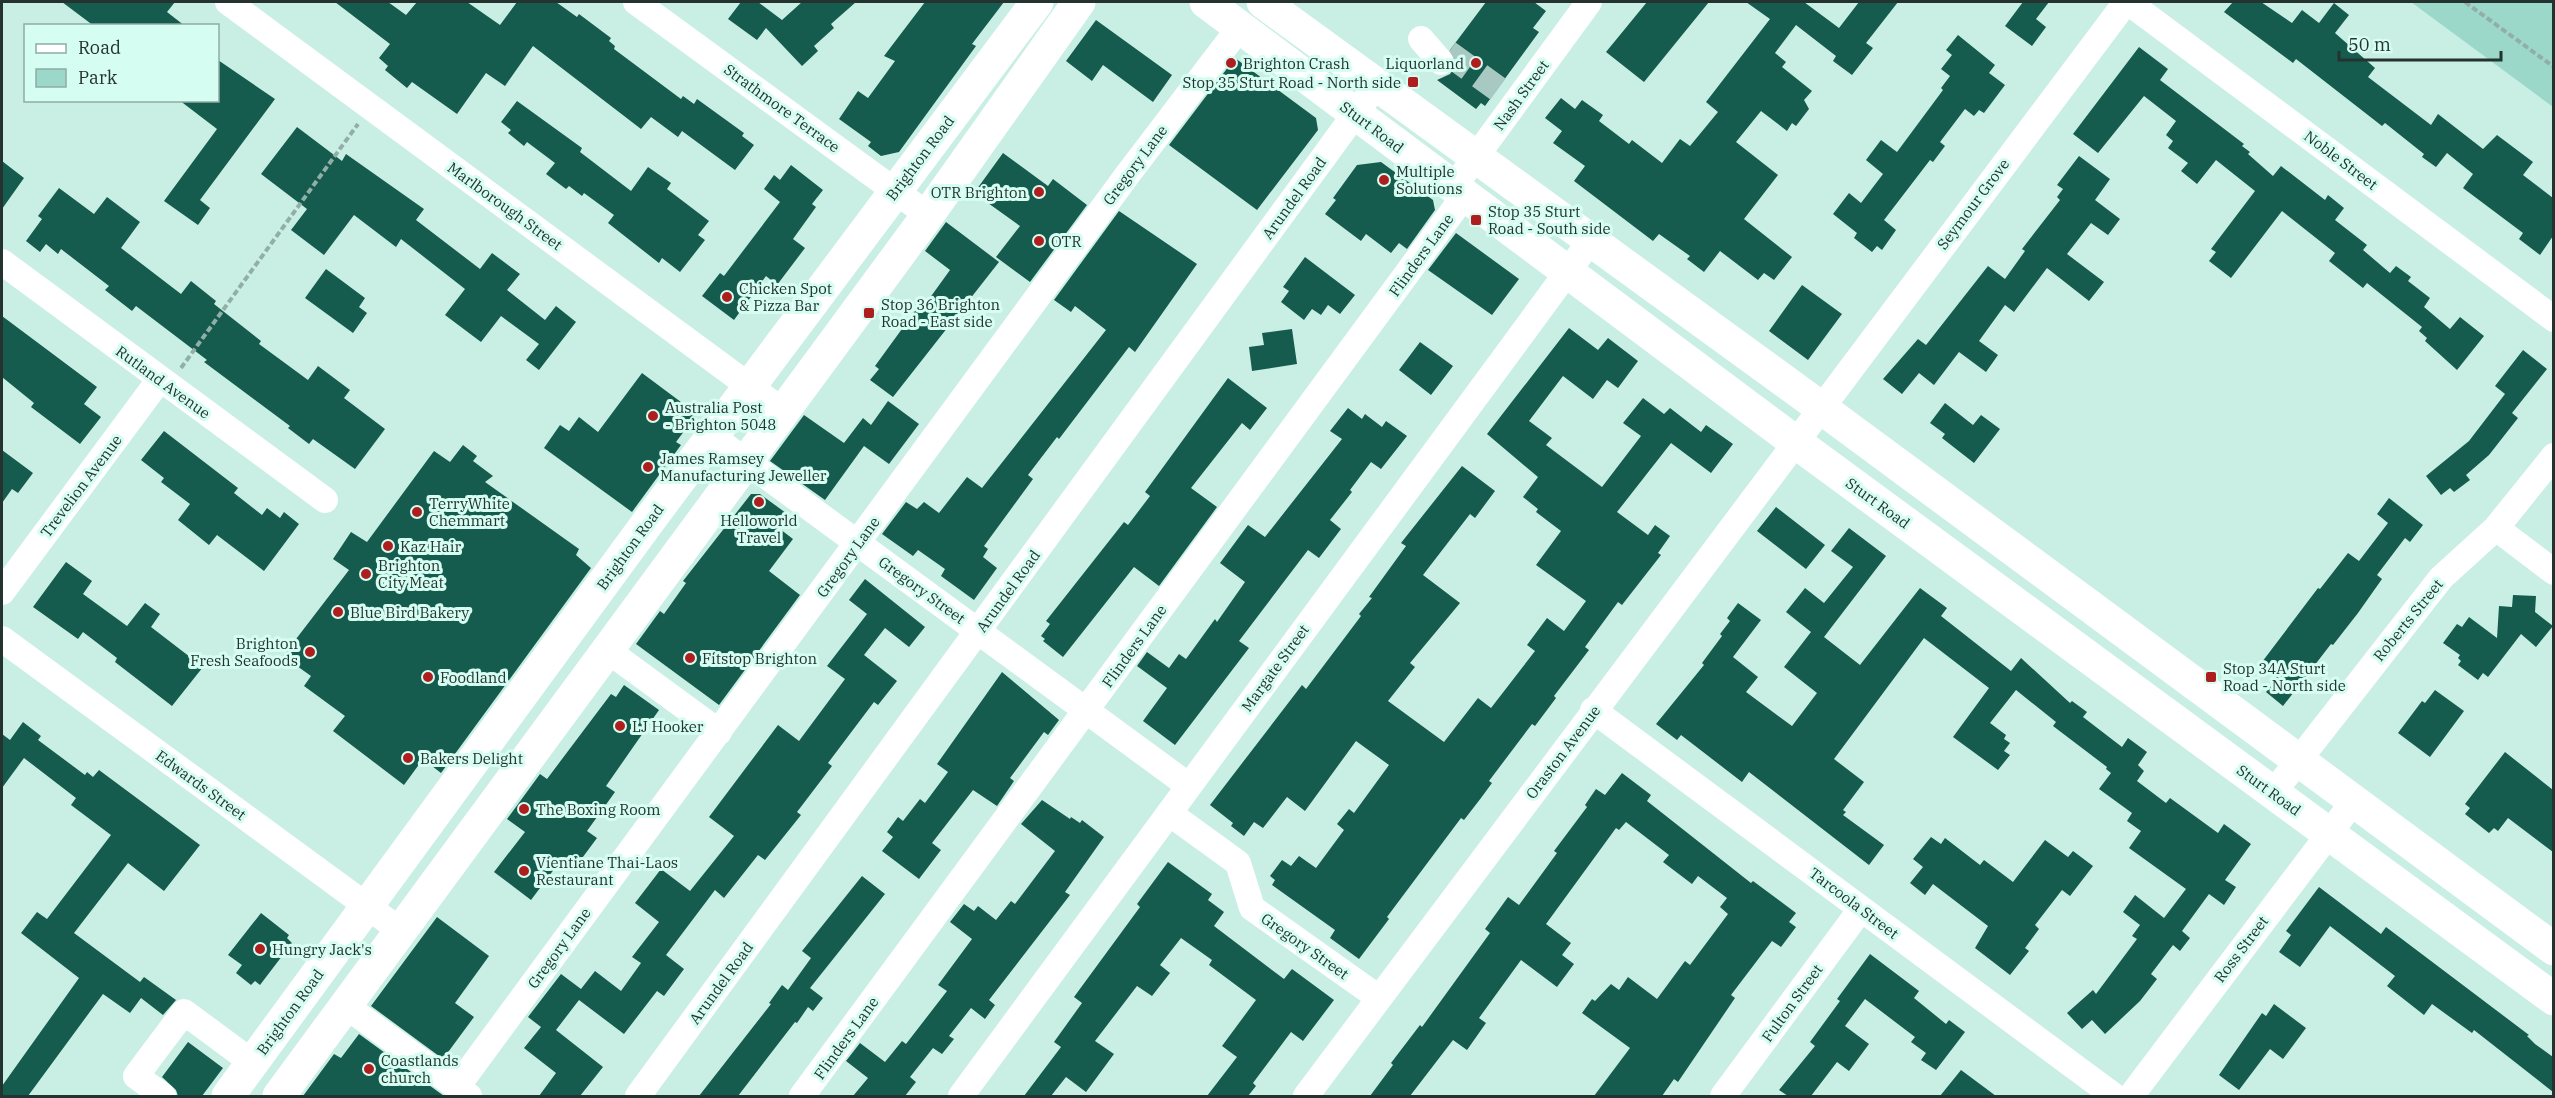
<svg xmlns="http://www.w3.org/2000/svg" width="2555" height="1098" viewBox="0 0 2555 1098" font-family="'IBM Plex Serif',serif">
<rect width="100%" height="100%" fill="#c9efe5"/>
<path fill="#9bd8c9" d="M2411 2H2553V107Z"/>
<path fill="#155b4e" d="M62 2H175L167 12 185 26H94Z
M335 2H388L406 15 417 2H467L500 25 517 2H556L577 17 579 14 611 38 609 41 615 46 614 49 681 99 683 96 694 104 697 99 744 133 742 136 754 145 735 170 682 131 678 137 651 117 641 129 533 46 505 86 486 73 457 114 412 82 407 88 385 70 388 66 379 58 390 44Z
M741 2H758L782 20 802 2H856L831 24 834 28 814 46 818 51 802 66 766 28 757 40 728 19Z
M925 2H1004L972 44 976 46 899 152 881 156 868 146 871 142 839 119 858 91 868 98 895 61 884 56Z
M1486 2H1534L1546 11 1533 28 1539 32 1485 106 1481 103 1476 109 1437 80 1450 74 1455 67 1456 59 1450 50Z
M1647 2H1709L1644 82 1606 52Z
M1746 2H1804L1839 28 1859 2H1898L1866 43 1873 48 1852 75 1833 61 1836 56 1796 25 1775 53 1786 62 1782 67 1812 91 1804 100 1809 109 1796 126 1792 123 1787 131 1761 111 1736 142 1778 175 1744 219 1792 257 1774 280 1764 273 1758 280 1720 251 1704 272 1687 259 1690 256 1659 234 1653 241 1574 181 1585 166 1553 143 1562 131 1545 118 1561 98 1575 109 1582 100 1603 115 1599 121 1629 144 1632 140 1662 163 1680 139 1690 146 1718 112 1706 102 1770 19Z
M2023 2H2049L2036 19 2046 27 2032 46 2005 26Z
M2233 2H2261L2292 23 2302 10 2319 23 2334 3 2349 15 2335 33 2375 68 2368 77 2431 125 2438 114 2483 149 2497 135 2533 162 2523 175 2553 198V236L2540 255 2519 239 2523 233 2463 188 2473 174 2447 153 2436 167 2422 157 2424 154 2385 123 2382 126 2296 59 2293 63 2224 12Z
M1096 20 1172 75 1153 102 1103 65 1092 81 1066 61Z
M1958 35 1995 65 1989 73 2005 85 1984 113 1979 110 1974 116 1965 109 1940 142 1945 146 1933 162 1930 160 1884 220 1896 230 1882 250 1877 246 1872 252 1854 238 1857 233 1833 214 1849 193 1861 203 1883 174 1866 160 1881 140 1897 152 1943 90 1941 88 1950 76 1941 69 1952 55 1946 50Z
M2139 47 2168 69 2160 80 2244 144 2242 146 2250 152 2248 154 2273 176 2281 166 2325 200 2328 195 2344 208 2335 220 2367 245 2363 250 2390 273 2396 266 2411 277 2408 281 2430 298 2424 307 2450 329 2460 317 2484 336 2457 370 2425 341 2427 338 2419 331 2422 327 2367 283 2363 288 2329 261 2335 253 2282 211 2231 278 2209 261 2216 252 2211 249 2255 191 2216 160 2197 184 2181 171 2188 163 2168 148 2173 141 2166 135 2176 121 2144 96 2098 153 2073 134Z
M1235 58 1316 118 1318 130 1257 210 1169 145Z
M218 60 275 99 200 200 210 208 198 225 164 201 217 129 179 100H218Z
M517 101 582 148 580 152 631 191 648 167 671 183 667 189 709 221 698 235 705 240 680 272 662 258 659 263 608 223 614 215 584 193 582 196 569 186 566 189 546 174 555 163 527 142 524 146 508 133 511 130 501 122Z
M297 127 342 161 346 154 424 209 416 220 480 269 492 253 520 274 507 290 545 320 556 306 576 322 539 370 526 360 539 344 501 316 481 342 445 315 465 289 401 239 396 247 354 215 324 255 291 230 307 209 261 174Z
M1003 153 1048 186 1053 179 1087 205 1030 282 996 257 1020 226 974 193Z
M2079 156 2110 179 2095 200 2120 219 2108 235 2091 223 2067 254 2104 282 2089 301 2047 268 2014 312 2005 305 1979 341 1998 355 1986 372 1959 352 1934 385 1919 373 1902 394 1883 379 1918 339 1926 345 1988 266 2005 279 2025 251 2022 249 2060 200 2057 197 2063 189 2057 185Z
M2 161 24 178 2 209Z
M1381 162 1433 200 1435 210 1407 249 1399 243 1391 253 1366 234 1361 241 1325 214 1336 200 1333 198 1357 165Z
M791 165 823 190 812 204 816 207 793 239 805 248 777 285 766 276 734 320 702 296 720 273 724 276 780 202 764 189 774 175 780 180Z
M59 188 94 214 107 197 140 222 121 248 181 294 191 281 216 301 214 304 261 341 259 344 308 380 318 366 350 390 344 398 385 429 355 469 313 439 309 444 288 428 290 426 204 362 207 360 136 306 132 311 105 290 109 286 61 249 58 254 46 244 40 252 26 241 42 219 38 216Z
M1119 211 1197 264 1135 352 1129 347 1059 439 1057 437 1028 475 1033 479 984 546 988 549 983 557 997 568 974 600 941 576 945 569 918 550 913 556 882 534 906 502 917 509 924 502 939 513 967 477 982 488 1106 330 1075 306 1071 312 1054 300Z
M946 222 999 262 893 397 870 380 879 369 875 366 915 311 924 306 950 270 925 251Z
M1456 233 1519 279 1492 315 1428 270Z
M1305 257 1355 295 1340 314 1328 305 1321 315 1312 309 1304 320 1281 302 1289 291 1283 287Z
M326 269 365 298 359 307 367 313 353 333 305 298Z
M1802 285 1842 314 1808 360 1769 331Z
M2 316 97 387 84 404 101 417 80 444 31 407 34 403 2 377Z
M1569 328 1598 350 1608 338 1638 361 1618 388 1607 380 1593 399 1563 376 1529 421 1552 438 1546 445 1602 487 1641 436 1623 423 1643 398 1664 414 1670 408 1701 432 1706 425 1733 444 1711 473 1671 443 1617 512 1648 535 1655 525 1670 536 1658 553 1661 555 1622 605 1618 602 1585 647 1589 650 1554 696 1556 698 1535 726 1532 724 1489 781 1492 783 1481 798 1464 820 1461 818 1387 917 1389 919 1359 959 1330 938 1335 930 1272 885 1275 880 1270 876 1282 860 1291 866 1299 856 1316 868 1344 830 1337 824 1349 809 1354 813 1389 765 1356 741 1305 811 1287 797 1263 828 1254 822 1244 836 1231 826 1233 823 1210 805 1302 685 1306 689 1361 616 1359 614 1372 598 1369 597 1406 546 1401 543 1462 466 1495 491 1475 518 1470 514 1423 575 1460 603 1410 663 1415 667 1388 701 1444 742 1478 698 1491 708 1535 651 1527 645 1547 618 1564 631 1586 601 1536 565 1561 531 1536 512 1538 509 1523 497 1538 477 1487 434Z
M1292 329 1297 364 1252 371 1249 347 1264 345 1262 333Z
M1420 342 1453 366 1431 395 1399 370Z
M2523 350 2547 369 2512 413 2518 418 2489 455 2466 475 2470 480 2454 492 2450 488 2441 495 2426 476 2469 441 2505 394 2495 386Z
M642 373 697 414 676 442 681 445 632 512 544 448 560 425 569 431 579 417 598 432Z
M1228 378 1267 408 1250 430 1242 423 1191 488 1217 507 1159 586 1134 567 1063 657 1043 641 1045 639 1041 636 1050 624 1046 621 1124 522 1128 525 1150 496 1145 492Z
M888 401 919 424 889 464 864 446 825 500 770 461 804 415 844 443 863 418 871 425Z
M1945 403 1973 425 1981 415 2000 429 1974 463 1942 438 1945 434 1930 423Z
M1348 408 1362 419 1365 414 1382 427 1386 421 1407 436 1381 469 1371 462 1350 490 1352 492 1330 520 1341 529 1319 558 1308 550 1239 641 1249 648 1175 745 1143 721 1167 688 1137 666 1147 652 1169 668 1179 654 1186 659 1215 619 1217 622 1245 582 1220 563 1248 525 1265 537 1342 439 1330 431Z
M164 431 238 488 234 493 262 515 267 508 280 518 284 512 299 524 264 571 217 535 209 545 178 520 190 504 161 482 164 478 141 460Z
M463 445 477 456 473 461 493 476 485 482 579 549 576 555 591 568 441 773 423 759 404 785 333 731 345 716 304 686 311 676 283 656 349 570 333 559 351 532 367 542 434 451 450 462Z
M2 450 33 473 18 493 12 489 2 503Z
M751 494H760L790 516 780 529 793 539 769 571 800 595 719 705 636 644 660 611 664 614 686 583 683 581Z
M2389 498 2423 525 2410 542 2405 538 2377 575 2382 579 2358 613 2333 645 2331 644 2283 706 2266 692 2276 680 2259 666 2318 588 2320 589 2348 553 2359 561 2388 523 2377 514Z
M1776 507 1825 545 1806 569 1757 531Z
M1849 528 1886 556 1824 637 1860 665 1920 588 1947 608 1941 616 2011 671 2021 658 2070 703 2072 701 2087 712 2083 717 2122 747 2128 738 2147 752 2138 765 2144 771 2137 781 2166 803 2170 798 2218 833 2224 824 2251 844 2225 880 2236 887 2224 905 2209 894 2182 931 2190 938 2180 951 2173 945 2151 974 2157 979 2140 1001 2105 1034 2092 1020 2082 1029 2067 1013 2093 990 2096 994 2137 939 2132 936 2140 925 2123 912 2135 895 2164 918 2186 889 2129 848 2141 831 2127 821 2132 813 2099 789 2111 773 2106 769 2107 767 2053 726 2056 722 2016 690 1990 723 2006 735 2004 739 2010 743 2004 751 2010 755 1998 770 1953 737 1989 688 1924 638 1834 759 1864 782 1843 810 1846 812 1843 815 1884 845 1869 865 1749 772 1742 782 1681 735 1677 740 1656 724 1704 665 1702 663 1722 636 1720 634 1730 621 1727 618 1738 603 1761 620 1733 657 1758 677 1746 692 1792 726 1817 693 1784 667 1811 632 1786 612 1805 588 1824 603 1853 567 1831 551Z
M66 562 92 581 83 594 127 626 145 603 160 614 151 627 203 667 172 706 115 662 117 658 83 632 78 639 33 607Z
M865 579 925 627 909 647 885 628 864 655 897 681 878 705 874 702 828 763 832 766 797 812 801 815 765 860 758 855 724 898 715 890 666 955 684 969 664 996 657 991 624 1034 579 1000 556 1030 603 1067 580 1096H539L556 1073 524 1048 541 1027 528 1017 561 974 581 989 595 971 621 991 641 963 632 957 659 922 635 903 661 869 690 891 734 836 709 817 778 725 799 741 845 679 827 666 867 614 849 600Z
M2513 595 2536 596 2535 612 2553 626 2536 647 2521 634 2488 677 2483 673 2478 680 2458 665 2461 661 2458 658 2460 655 2443 643 2457 624 2462 627 2469 617 2497 638 2499 606 2512 607Z
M1002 672 1059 720 1048 735 1044 732 1010 778 1014 781 997 806 973 790 932 843 941 850 919 879 882 851 893 837 887 832 898 817 903 821 920 799 925 803 948 772 937 764Z
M624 685 659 710 606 786 615 792 587 831 597 838 574 869 561 860 531 900 494 872 525 832 507 819 540 774 547 779 611 694 616 697Z
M2435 690 2464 711 2430 757 2398 733 2422 701 2425 703Z
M23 722 41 736 38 740 85 775 87 772 93 777 99 770 200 845 164 891 128 863 74 933 140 982 144 977 176 1000 163 1015 141 998 130 1013 103 994 28 1096H2V1086L79 978 21 933 37 912 47 919 111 835 71 805 76 798 24 758 2 788V734L10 740Z
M2505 752 2553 790V852L2508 818 2498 831 2494 828 2489 833 2465 814 2470 808 2465 804Z
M1622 773 1651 795 1647 801 1751 883 1753 881 1796 913 1789 922 1796 927 1781 947 1772 941 1731 995 1735 998 1678 1082 1674 1079 1662 1096H1594L1630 1048 1582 1013 1592 999 1595 1001 1611 984 1619 990 1628 977 1657 999 1685 961 1690 965 1728 914 1720 907 1727 898 1698 876 1692 884 1663 862 1669 855 1626 822 1619 830 1616 828 1546 924 1571 943 1562 955 1574 964 1557 987 1521 960 1479 1018 1486 1023 1467 1050 1453 1040 1410 1096H1370L1393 1065 1391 1063 1420 1025 1422 1027 1490 933 1485 929 1508 897 1519 905 1557 853 1554 851 1587 807 1585 805 1596 789 1605 795Z
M1042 800 1070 819 1071 817 1080 823 1082 820 1104 837 1065 892 1070 895 989 1000 995 1005 985 1019 971 1008 949 1036 954 1039 942 1054 933 1048 910 1077 916 1082 905 1096H853L868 1078 846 1061 860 1043 885 1062 902 1041 906 1044 947 991 938 985 972 939 950 922 964 904 974 911 978 906 996 920 1011 901 1015 904 1055 851 1021 824Z
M1931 837 1941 844 1945 838 1980 865 1984 860 2013 882 2045 840 2068 857 2073 851 2093 866 2070 896 2062 890 2035 925 2039 929 2025 948 2029 951 2010 975 1975 948 1988 926 1933 884 1925 895 1910 883 1923 867 1913 859Z
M1168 862 1212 894 1208 900 1224 912 1214 926 1284 979 1292 969 1334 1000 1303 1041 1291 1032 1253 1083 1256 1086 1248 1096H1207L1237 1057 1222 1046 1256 1000 1209 965 1212 960 1181 938 1160 965 1170 973 1152 996 1137 986 1095 1041 1114 1054 1086 1092 1066 1077 1051 1096H1024L1061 1047 1054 1042 1082 1003 1074 997 1140 907 1137 904Z
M862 876 885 894 810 988 823 998 813 1011 808 1007 797 1023 795 1022 738 1096H699L771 1004 769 1003 782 985 788 990 811 958 802 951Z
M2319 887 2381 934 2386 927 2529 1035 2527 1036 2535 1044 2553 1057V1092L2474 1030 2472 1033 2432 1004 2424 1015 2387 986 2395 976 2330 926 2300 967 2279 952 2291 935 2286 931Z
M261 913 289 935 287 938 292 943 260 985 255 981 251 985 236 973 242 965 228 955Z
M437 917 489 956 455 1003 474 1017 443 1059 371 1006Z
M1870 954 1919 991 1914 998 1946 1024 1949 1020 1965 1032 1936 1070 1921 1060 1926 1053 1911 1042 1915 1037 1865 999 1845 1026 1869 1044 1849 1071 1837 1062 1811 1096H1788L1779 1090 1815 1046 1810 1042 1840 1001 1837 999Z
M2274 1004 2306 1028 2283 1059 2270 1049 2239 1090 2219 1075 2262 1013 2266 1016Z
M359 1034 444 1096H303L334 1054 341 1058Z
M188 1042 223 1068 202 1096H178L176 1090 162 1077Z
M1961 1070 1996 1096H1940Z"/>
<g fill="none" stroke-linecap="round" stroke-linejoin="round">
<path stroke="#a8c9c1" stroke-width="26" stroke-dasharray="26 13" stroke-linecap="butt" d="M1448 53 1498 89"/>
<path stroke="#91afa7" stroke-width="4" stroke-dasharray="6 3" stroke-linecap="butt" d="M2465 2 2554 67
M2552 2H2554
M181 368 358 124"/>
<path stroke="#fff" stroke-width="26" d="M228 2 783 411
M636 2 928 215
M2128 2 2554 319
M1421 39 1441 62
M1453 188 1589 2
M2 262 325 500
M713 437 1189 786
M2496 528 2554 572
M2 592 160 379
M2 639 401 931
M607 650 719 732
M1593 710 2114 1096
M2273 793 2441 578 2496 528 2554 456
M1169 813 1238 863 1252 908 1379 998
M346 1006 469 1096
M457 1087 1128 174 1240 27
M163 1096 136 1076 184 1012 253 1063
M638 1096 1377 84
M802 1096 1464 196
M961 1096 1591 240
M1306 1096 2126 2
M1723 1096 1861 909
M2131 1096 2353 802"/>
<path stroke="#fff" stroke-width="33" d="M1206 2 1794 441 2554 999
M1263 2 1820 407 2554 949
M228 1096 651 518 1037 2
M279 1096 928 215 1079 2"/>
</g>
<g fill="#af1e1e" stroke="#d6fdf2" stroke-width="2">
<circle cx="1231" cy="63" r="6"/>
<circle cx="1476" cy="63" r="6"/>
<rect x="1407" y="76" width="12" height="12" rx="3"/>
<circle cx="1384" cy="180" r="6"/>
<circle cx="1039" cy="192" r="6"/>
<rect x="1470" y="214" width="12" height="12" rx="3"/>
<circle cx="1039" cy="241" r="6"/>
<circle cx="727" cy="297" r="6"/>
<rect x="863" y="307" width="12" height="12" rx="3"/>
<circle cx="653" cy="416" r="6"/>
<circle cx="648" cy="467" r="6"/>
<circle cx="759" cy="502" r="6"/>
<circle cx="417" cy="512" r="6"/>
<circle cx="388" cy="546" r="6"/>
<circle cx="366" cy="574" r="6"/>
<circle cx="338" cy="612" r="6"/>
<circle cx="310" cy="652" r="6"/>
<circle cx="690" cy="658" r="6"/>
<circle cx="428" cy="677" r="6"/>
<rect x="2205" y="671" width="12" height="12" rx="3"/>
<circle cx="620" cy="726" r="6"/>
<circle cx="408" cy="758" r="6"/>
<circle cx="524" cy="809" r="6"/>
<circle cx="524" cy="871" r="6"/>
<circle cx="260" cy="949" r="6"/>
<circle cx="369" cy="1069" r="6"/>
</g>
<g text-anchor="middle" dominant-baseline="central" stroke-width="6" stroke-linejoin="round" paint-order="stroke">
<g font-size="15" fill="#24332f" stroke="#d6fdf2" text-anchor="start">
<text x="1243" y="63">Brighton Crash</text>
<text x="1464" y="63" text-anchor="end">Liquorland</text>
<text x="1401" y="82" text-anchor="end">Stop 35 Sturt Road - North side</text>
<text x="1396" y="171">Multiple<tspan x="1396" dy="17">Solutions</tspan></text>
<text x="1027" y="192" text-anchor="end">OTR Brighton</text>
<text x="1488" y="211">Stop 35 Sturt<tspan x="1488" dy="17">Road - South side</tspan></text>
<text x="1051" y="241">OTR</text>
<text x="739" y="288">Chicken Spot<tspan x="739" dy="17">&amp; Pizza Bar</tspan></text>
<text x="881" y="304">Stop 36 Brighton<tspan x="881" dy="17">Road - East side</tspan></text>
<text x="665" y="407">Australia Post<tspan x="665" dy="17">- Brighton 5048</tspan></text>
<text x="660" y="458">James Ramsey<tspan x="660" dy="17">Manufacturing Jeweller</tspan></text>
<text x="429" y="503">TerryWhite<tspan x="429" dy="17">Chemmart</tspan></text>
<text x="759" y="520" text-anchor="middle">Helloworld<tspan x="759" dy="17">Travel</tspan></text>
<text x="400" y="546">Kaz Hair</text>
<text x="378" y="565">Brighton<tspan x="378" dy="17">City Meat</tspan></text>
<text x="350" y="612">Blue Bird Bakery</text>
<text x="298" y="643" text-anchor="end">Brighton<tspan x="298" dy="17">Fresh Seafoods</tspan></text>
<text x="702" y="658">Fitstop Brighton</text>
<text x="2223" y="668">Stop 34A Sturt<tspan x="2223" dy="17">Road - North side</tspan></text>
<text x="440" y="677">Foodland</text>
<text x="632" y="726">LJ Hooker</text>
<text x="420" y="758">Bakers Delight</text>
<text x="536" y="809">The Boxing Room</text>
<text x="536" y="862">Vientiane Thai-Laos<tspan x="536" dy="17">Restaurant</tspan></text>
<text x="272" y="949">Hungry Jack's</text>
<text x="381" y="1060">Coastlands<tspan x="381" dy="17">church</tspan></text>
</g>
<g font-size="15" fill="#24332f" stroke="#d6fdf2">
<text transform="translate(1521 95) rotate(-54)">Nash Street</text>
<text transform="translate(782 108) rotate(36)">Strathmore Terrace</text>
<text transform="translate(1372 127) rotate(37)">Sturt Road</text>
<text transform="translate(920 158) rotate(-53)">Brighton Road</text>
<text transform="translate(2341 160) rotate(37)">Noble Street</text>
<text transform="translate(1135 165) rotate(-53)">Gregory Lane</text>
<text transform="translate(1294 198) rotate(-54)">Arundel Road</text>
<text transform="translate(1973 204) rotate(-53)">Seymour Grove</text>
<text transform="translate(505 206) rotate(36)">Marlborough Street</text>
<text transform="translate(1421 255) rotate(-54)">Flinders Lane</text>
<text transform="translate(163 382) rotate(36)">Rutland Avenue</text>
<text transform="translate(81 486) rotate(-53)">Trevelion Avenue</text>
<text transform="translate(1878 503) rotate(36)">Sturt Road</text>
<text transform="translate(630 547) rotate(-54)">Brighton Road</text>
<text transform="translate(848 557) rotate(-54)">Gregory Lane</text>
<text transform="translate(922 590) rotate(36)">Gregory Street</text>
<text transform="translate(1008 591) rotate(-54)">Arundel Road</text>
<text transform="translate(2408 620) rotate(-51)">Roberts Street</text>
<text transform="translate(1134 646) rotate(-54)">Flinders Lane</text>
<text transform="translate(1275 668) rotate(-54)">Margate Street</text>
<text transform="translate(1563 752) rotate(-53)">Oraston Avenue</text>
<text transform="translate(201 785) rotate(36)">Edwards Street</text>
<text transform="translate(2269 790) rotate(36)">Sturt Road</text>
<text transform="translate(1854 903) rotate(37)">Tarcoola Street</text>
<text transform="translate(1305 946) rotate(35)">Gregory Street</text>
<text transform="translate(559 948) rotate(-54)">Gregory Lane</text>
<text transform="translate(2241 949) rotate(-53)">Ross Street</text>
<text transform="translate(721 983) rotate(-54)">Arundel Road</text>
<text transform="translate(1792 1003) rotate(-54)">Fulton Street</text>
<text transform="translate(290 1012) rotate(-54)">Brighton Road</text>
<text transform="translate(846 1038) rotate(-54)">Flinders Lane</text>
</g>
</g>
<rect width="2555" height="1098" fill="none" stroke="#24332f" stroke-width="6"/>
<rect x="24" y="24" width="195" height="78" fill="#d6fdf2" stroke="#8faca4" stroke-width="1.5"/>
<rect x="36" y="44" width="30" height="9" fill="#ffffff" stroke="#8faca4" stroke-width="1.5"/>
<text x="78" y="54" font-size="18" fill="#24332f">Road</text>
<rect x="36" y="69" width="30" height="18" fill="#9bd8c9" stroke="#8faca4" stroke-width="1.5"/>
<text x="78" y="84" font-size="18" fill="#24332f">Park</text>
<path d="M2339 51v9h162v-9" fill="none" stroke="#24332f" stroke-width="3"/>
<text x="2348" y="51" font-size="18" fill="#24332f" stroke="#d6fdf2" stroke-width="4.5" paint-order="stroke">50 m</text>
</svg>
